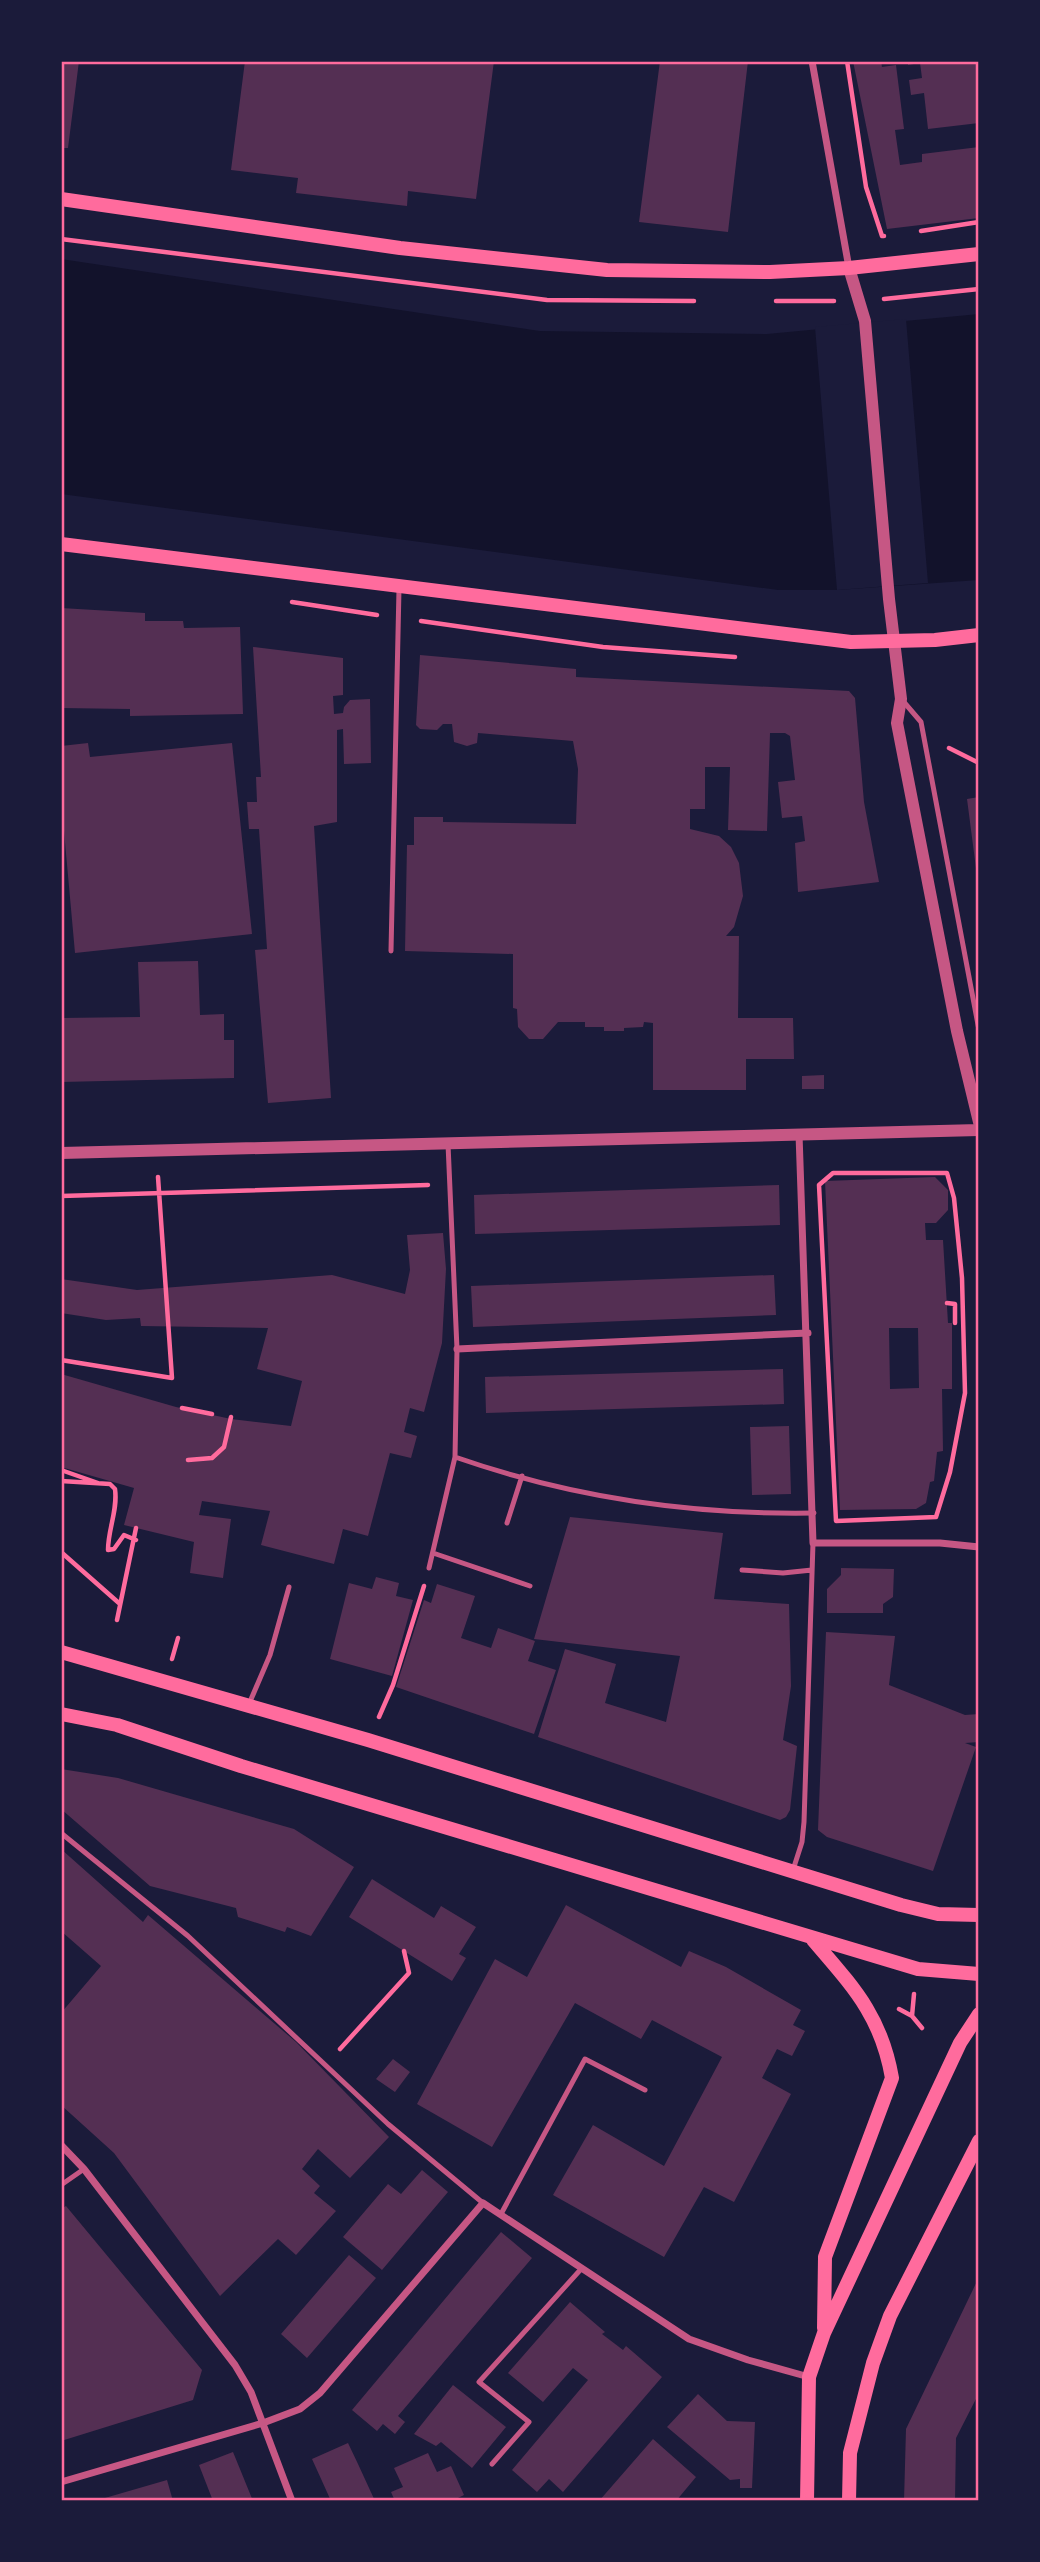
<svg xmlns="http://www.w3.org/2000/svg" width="1040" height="2562" viewBox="0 0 1040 2562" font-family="Poppins,sans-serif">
<rect width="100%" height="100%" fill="#1b1b3a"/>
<path fill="#12122b" d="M61 259 540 331 767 334 979 314V580L837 590H778L61 494Z"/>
<path fill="#1b1b3a" d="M906 319 928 583 837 590 815 327Z"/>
<path fill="#542f53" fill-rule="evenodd" d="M61 61H79L68 148H61Z
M245 61H494L476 199 408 191 407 206 296 193 298 178 231 170Z
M660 61H748L728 232 639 222Z
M853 61H881L882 67 896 65 904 129 895 130 900 165 922 162V154L979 147V218L887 229Z
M908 61H978L979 123 928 129 924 93 911 95 909 80 922 78 920 63 908 65Z
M61 608 145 613V621H183L184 628 240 627 243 714 130 716V709L61 708Z
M253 647 343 658V695L333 696 334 714 343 713 344 707 350 700 370 699 371 763 344 764 343 729 337 730V822L314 826 331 1098 268 1103 255 950 267 949 259 829H249L247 802H257L256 777H261Z
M420 655 576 669V677L849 691 855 698 864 802 879 882 798 892 795 843 805 841 802 816 782 818 778 782 795 780 790 736 785 733H770L767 831 728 830 730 767H705V809H690V829L719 836 731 847 739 863 743 896 734 927 726 936H739L738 1018H793L794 1059H746V1090H653V1023L644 1022 643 1027 624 1028V1031H604V1027H585V1022H558L543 1039H529L518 1027 517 1009 513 1008V954L405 951 407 845H414V817H443V822L576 824 578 769 573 741 478 733 477 743 467 746 454 742 452 724H443L437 730 420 729 416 725Z
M88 743 90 757 232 743 252 934 75 953 64 831H61V746Z
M979 797V876H977L967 799Z
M198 961 200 1015 224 1014V1040H234V1078L61 1082V1018L140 1017 138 962Z
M824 1075V1089H802V1076Z
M935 1177 948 1190V1210L936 1223H925L926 1240H943L948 1323H952V1389H942L943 1451 937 1452 934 1481 930 1482 926 1503 916 1509 840 1510 825 1181ZM889 1328H918L919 1388 890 1389Z
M779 1185 780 1225 475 1234 474 1195Z
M443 1233 446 1269 442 1343 424 1412 410 1408 404 1432 417 1436 411 1458 390 1453 368 1536 343 1529 334 1564 261 1545 270 1511 202 1501 199 1515 231 1519 223 1578 190 1573 194 1542 124 1525 134 1488 61 1467V1374L176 1407 231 1419 291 1426 302 1381 257 1369 268 1328 141 1326 140 1318 106 1320 61 1313V1279L137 1290 332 1275 405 1294 410 1270 407 1235Z
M774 1275 776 1315 473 1327 471 1286Z
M783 1369 784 1404 486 1413 485 1377Z
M789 1426 791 1494 752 1495 750 1427Z
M570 1517 723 1533 714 1599 789 1604 791 1686 783 1740 797 1746 790 1810 786 1817 780 1820 538 1737 565 1649 616 1664 605 1703 666 1722 680 1656 534 1639Z
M841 1568 894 1569 893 1597 883 1604V1613H827V1589L841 1575Z
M376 1577 399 1583 396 1596 413 1600 392 1676 330 1659 349 1583 372 1589Z
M437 1584 475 1596 461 1638 491 1648 498 1628 535 1641 528 1661 556 1670 534 1734 396 1687 424 1600 431 1603Z
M826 1632 895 1636 889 1685 965 1715 979 1714V1742L965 1743 976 1747 933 1871 827 1837 818 1830Z
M61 1769 118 1778 294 1829 354 1867 311 1936 287 1927 285 1932 238 1917 236 1908 150 1886 61 1809Z
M61 1849 143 1922 148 1915 296 2042 389 2137 350 2178 318 2149 302 2169 320 2186 314 2193 336 2211 296 2255 278 2239 220 2296 114 2153 61 2105V2013L101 1966 61 1931Z
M372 1879 434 1918 441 1906 476 1927 459 1954 466 1958 452 1981 349 1917Z
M566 1905 681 1967 689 1951 726 1967 801 2010 793 2025 805 2031 792 2056 777 2049 762 2078 791 2094 734 2202 704 2187 664 2257 553 2195 593 2125 664 2166 722 2057 652 2020 641 2039 575 2003 492 2147 417 2104 495 1959 527 1977Z
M393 2059 410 2072 395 2092 376 2079Z
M422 2170 448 2192 382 2270 343 2237 388 2184 401 2194Z
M66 2206 202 2370 193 2400 61 2441V2209Z
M501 2232 532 2258 398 2416 405 2422 395 2434 383 2424 377 2431 352 2410Z
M349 2255 376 2278 307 2358 281 2334Z
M979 2277V2393L956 2438 955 2501H904L906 2429Z
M570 2302 605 2332 602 2334 623 2350 626 2346 662 2377 563 2492 549 2479 537 2492 512 2470 588 2380 573 2368 543 2402 508 2373Z
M453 2385 506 2427 472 2468 441 2442 436 2446 414 2434Z
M698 2394 727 2421 755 2422 752 2488H740V2479L730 2480 667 2427Z
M653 2439 696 2477 676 2501H599Z
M348 2443 358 2464 375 2501H331L322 2481 312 2459Z
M233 2452 253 2501H213L199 2465Z
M428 2453 437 2472 451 2466 464 2495 452 2501H395L391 2492 403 2487 394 2468Z
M167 2480 173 2501H98V2500Z"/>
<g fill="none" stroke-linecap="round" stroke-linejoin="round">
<path stroke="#ff6b9d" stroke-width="4.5" d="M847 61 866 187 882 236H884
M921 231 979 222
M61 239 547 300 694 301
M884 299 979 289
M776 301H834
M292 602 377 615
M421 621 603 647 735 657
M949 748 979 763
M833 1173H947L954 1198 962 1278 965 1393 950 1472 936 1517 836 1521 819 1185Z
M61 1196 428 1185
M947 1303 955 1304V1323
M61 1360 172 1378 158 1177
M182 1408 212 1414
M188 1460 212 1458 224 1447 231 1417
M61 1470 98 1483
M61 1481 110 1484 115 1489C118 1510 108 1529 108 1550L114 1549 124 1535 136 1540
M61 1552 120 1604
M117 1620 136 1528
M172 1659 178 1638
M379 1717 393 1685 424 1586
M899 2009 912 2016 922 2028
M912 2016 914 1994
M340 2049 409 1973 404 1951"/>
<path stroke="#c65784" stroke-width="5" d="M903 701 921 722 979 1030
M391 951 399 589
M455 1457C570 1497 693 1515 814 1513
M507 1523 522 1476
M433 1553 530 1586
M429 1568 455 1457 457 1349 448 1144
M742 1570 783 1573 812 1570
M249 1704 270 1655 289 1587
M61 1833 188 1936 388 2124 483 2203
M793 1870 802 1842 804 1822 813 1543
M61 2185 84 2169
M501 2214 585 2059 645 2090
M492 2464 529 2422 479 2382 582 2268"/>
<path stroke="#c65784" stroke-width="7" d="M812 61 849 268
M799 1134 813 1543H940L979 1547
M457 1349 808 1333
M61 2145 84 2169 235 2365 251 2392 292 2501
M61 2482 263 2423 300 2409 320 2393 483 2203 689 2339 748 2360 809 2377"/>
<path stroke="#c65784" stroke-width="12" d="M849 268 865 321 889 599 901 699 897 723 957 1031 979 1122
M61 1153 979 1130"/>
<path stroke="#ff6b9d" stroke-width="14" d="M61 199 400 248 607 270 770 272 849 268 979 254
M61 544 851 642 935 640 979 635
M61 1652 368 1740 901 1905 938 1914 979 1915
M61 1714 117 1725 241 1766 918 1969 979 1974
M813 1940C853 1987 881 2015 892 2078L825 2257 824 2328
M807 2501 809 2377 824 2333 960 2043 979 2014
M849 2501 850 2453 873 2363 890 2316 979 2141"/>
</g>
<rect width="1040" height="2562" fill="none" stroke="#1b1b3a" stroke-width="126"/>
<rect x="63" y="63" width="914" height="2436" fill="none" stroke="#ff6b9d" stroke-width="2.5"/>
</svg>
